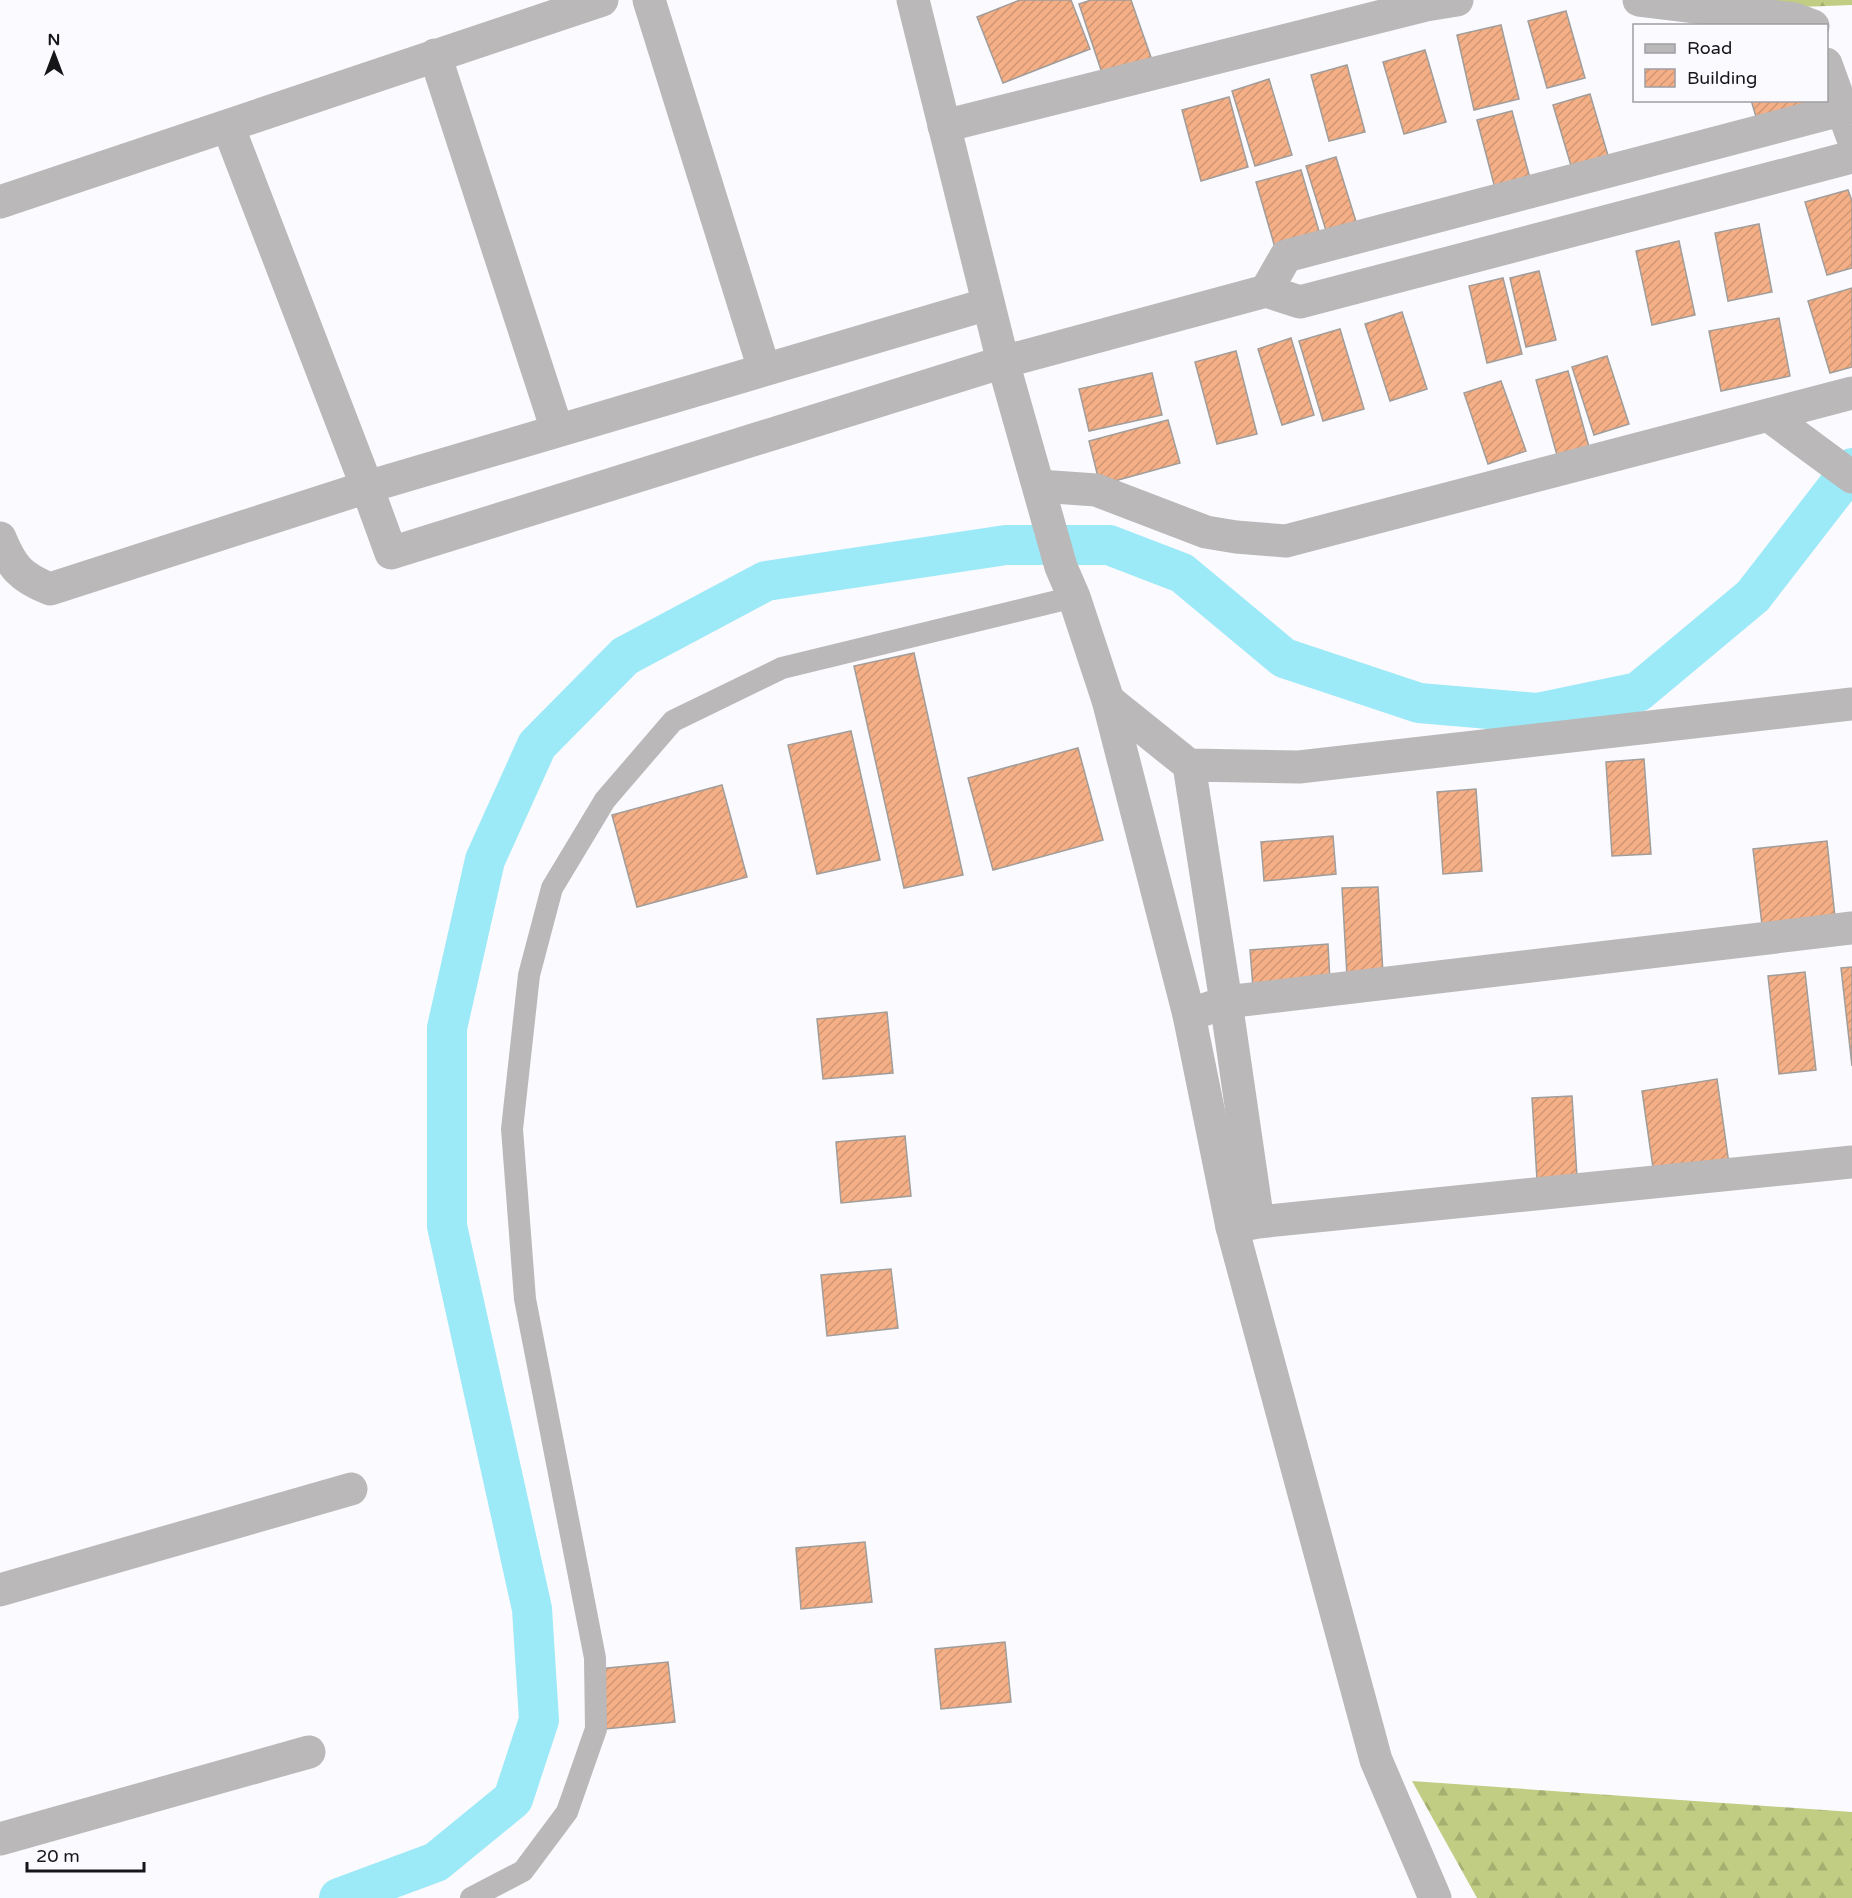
<svg xmlns="http://www.w3.org/2000/svg" width="1852" height="1898" viewBox="0 0 1852 1898" font-family="'Varela Round',sans-serif">
<defs>
<pattern id="forest-firs" width="22" height="20" patternUnits="userSpaceOnUse" patternTransform="scale(1.5)"><rect width="22" height="20" fill="#c0cd83"/><path d="M5 1l3.5 6h-7zM16 11l3.5 6h-7z" fill="#a4af70"/></pattern>
<pattern id="building-hatch" width="6" height="6" patternUnits="userSpaceOnUse" patternTransform="scale(1.5)"><rect width="6" height="6" fill="#f4af86"/><path d="M-1 1l2-2M0 6l6-6M5 7l2-2" fill="none" stroke="#d09673"/></pattern>
</defs>
<rect width="100%" height="100%" fill="#fbfafe"/>
<path fill="url(#forest-firs)" d="M1727 0H1852V5L1800 7Z
M1412 1781 1852 1812V1898H1477Z"/>
<g fill="none" stroke-linecap="round" stroke-linejoin="round">
<path stroke="#9ce9f8" stroke-width="40" d="M339 1898 436 1862 513 1799 539 1720 532 1609 447 1226V1028L485 860 537 745 625 656 766 581 1006 545H1109L1182 573 1284 658 1419 703 1537 713 1638 692 1753 596 1852 468"/>
</g>
<path fill="url(#building-hatch)" stroke="#a19d9b" stroke-width="1.5" d="M1020 0H1071L1090 49 1003 83 977 17Z
M1091 0H1131L1153 63 1104 79 1079 4Z
M1566 11 1585 78 1547 88 1528 21Z
M1501 25 1519 99 1474 110 1457 35Z
M1425 50 1446 122 1404 134 1383 62Z
M1347 65 1365 132 1329 141 1311 75Z
M1269 79 1292 155 1255 166 1232 91Z
M1590 94 1609 159 1572 169 1553 105Z
M1229 97 1248 167 1201 181 1182 110Z
M1751 100H1810L1811 103 1757 120Z
M1512 111 1531 182 1496 192 1477 120Z
M1336 157 1358 228 1328 237 1306 166Z
M1301 170 1321 238 1276 251 1256 182Z
M1848 190 1852 201V268L1827 275 1805 202Z
M1759 224 1772 292 1728 301 1715 233Z
M1679 241 1695 315 1652 325 1636 251Z
M1539 271 1556 340 1526 347 1510 278Z
M1503 278 1522 354 1487 363 1469 286Z
M1852 288V367L1830 373 1808 301Z
M1402 312 1427 389 1390 401 1365 324Z
M1779 318 1790 376 1721 391 1709 331Z
M1340 329 1364 409 1323 421 1299 341Z
M1291 338 1314 415 1282 425 1258 349Z
M1236 351 1257 434 1217 444 1195 362Z
M1607 356 1629 424 1594 435 1572 367Z
M1568 371 1589 447 1557 455 1536 380Z
M1152 373 1162 415 1089 431 1079 389Z
M1501 381 1526 451 1488 464 1464 393Z
M1168 420 1180 463 1100 485 1089 441Z
M914 653 963 875 904 888 854 666Z
M851 731 880 860 817 874 788 745Z
M1078 748 1103 840 993 870 968 778Z
M1644 759 1651 854 1612 856 1606 762Z
M722 785 747 877 637 907 612 815Z
M1476 789 1482 871 1443 874 1437 792Z
M1333 836 1336 874 1264 881 1261 842Z
M1827 841 1835 917 1762 925 1753 849Z
M1378 887 1383 974 1347 976 1342 888Z
M1328 944 1330 981 1253 988 1250 950Z
M1852 967V1066L1841 968Z
M1805 972 1816 1070 1779 1074 1768 976Z
M887 1012 893 1073 823 1079 817 1019Z
M1717 1079 1729 1164 1654 1175 1642 1091Z
M1572 1096 1577 1177 1537 1180 1532 1098Z
M905 1136 911 1196 841 1203 836 1142Z
M891 1269 898 1328 827 1336 821 1275Z
M865 1542 872 1602 801 1609 796 1548Z
M1005 1642 1011 1702 941 1709 935 1649Z
M668 1662 675 1722 605 1729 598 1669Z"/>
<g fill="none" stroke-linecap="round" stroke-linejoin="round">
<path stroke="#bab8b8" stroke-width="22" d="M471 1898 523 1871 567 1812 596 1729 595 1658 525 1299 512 1129 529 975 552 888 605 800 673 721 782 668 1074 597"/>
<path stroke="#bab8b8" stroke-width="33" d="M649 0 764 369
M1639 0 1794 19 1813 26
M435 55 557 430
M1826 64 1852 136
M228 126 367 487 391 553 1003 362 1266 291 1300 302 1852 157
M944 126 1426 5 1457 0
M0 202 602 0
M1266 291 1286 256 1852 107
M1768 415 1852 477
M1039 486 1096 490 1206 532 1236 537 1286 541 1852 393
M0 538C12 567 20 577 50 589L367 487 988 304
M1108 700 1189 765 1299 767 1852 704
M1189 765 1226 1002 1258 1222
M1189 1015 1226 1002 1852 928
M1232 1227 1258 1222 1852 1162
M0 1590 351 1489
M0 1839 309 1752"/>
<path stroke="#bab8b8" stroke-width="33" d="M913 0 1003 362 1061 567 1074 597 1108 700 1189 1015 1232 1227 1376 1760 1435 1898"/>
</g>
<rect x="1633" y="24" width="195" height="78" fill="#fbfafe" stroke="#9f9ea2" stroke-width="1.5"/>
<rect x="1645" y="44" width="30" height="9" fill="#bab8b8" stroke="#9f9ea2" stroke-width="1.5"/>
<text x="1687" y="54" font-size="18" fill="#161517">Road</text>
<rect x="1645" y="69" width="30" height="18" fill="url(#building-hatch)" stroke="#9f9ea2" stroke-width="1.5"/>
<text x="1687" y="84" font-size="18" fill="#161517">Building</text>
<g transform="translate(54 54)" stroke="#fbfafe" stroke-width="4.5" paint-order="stroke">
<path d="M0-4.5L10 22L0 15L-10 22Z" fill="#161517"/>
<text y="-9" font-size="16" font-weight="bold" text-anchor="middle" fill="#161517">N</text>
</g>
<path d="M27 1862v9h117v-9" fill="none" stroke="#161517" stroke-width="3"/>
<text x="36" y="1862" font-size="18" fill="#161517" stroke="#fbfafe" stroke-width="4.5" paint-order="stroke">20 m</text>
</svg>
